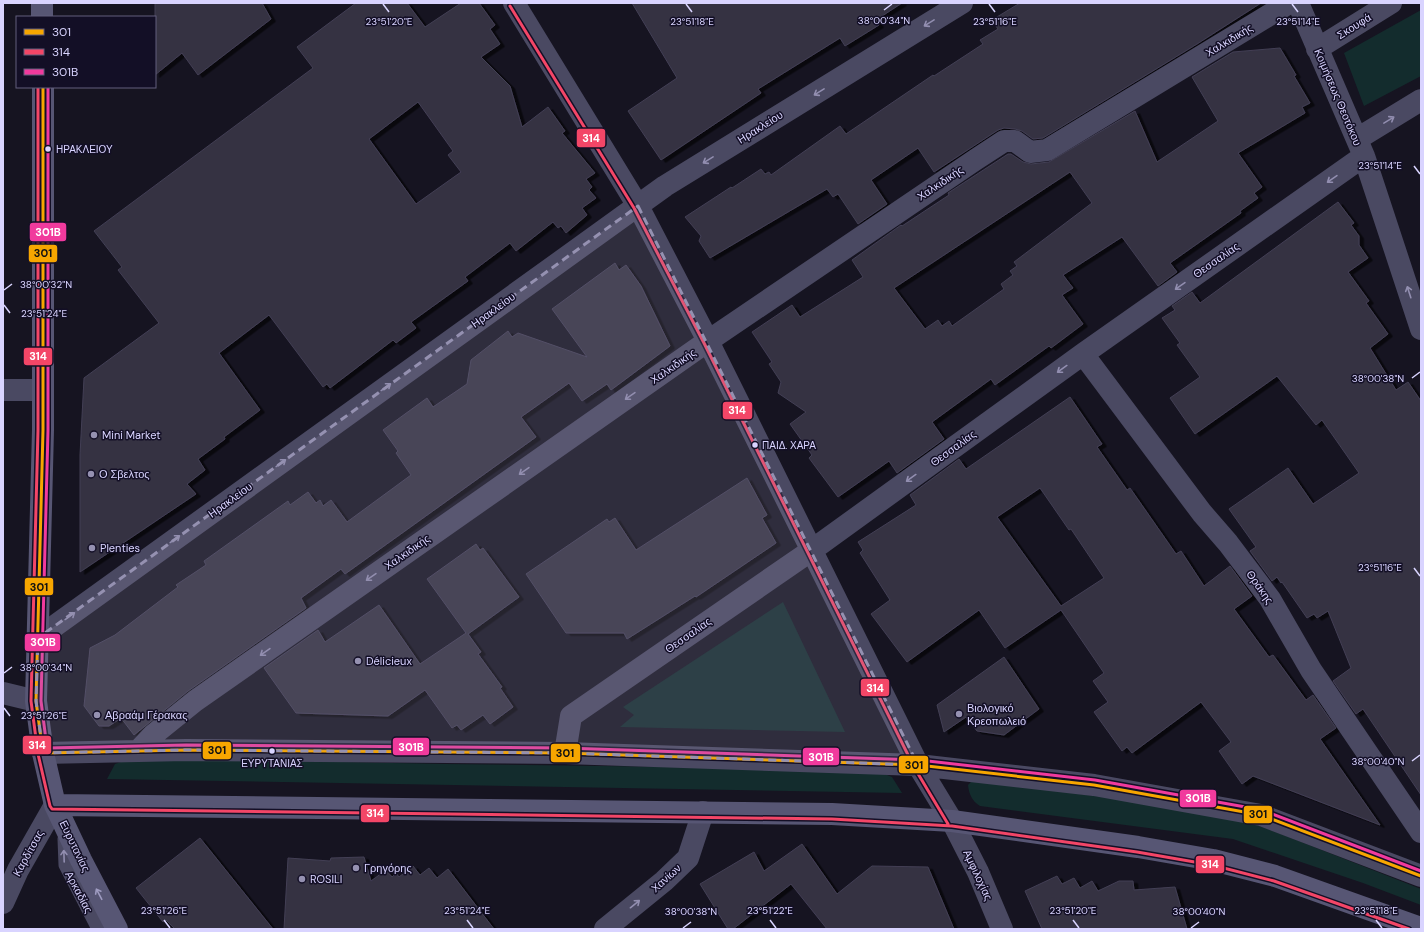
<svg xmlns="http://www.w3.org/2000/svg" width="1424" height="932" viewBox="0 0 1424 932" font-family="'DM Sans',sans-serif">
<defs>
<filter id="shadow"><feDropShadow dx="4.5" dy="2.5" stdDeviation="0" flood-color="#0009"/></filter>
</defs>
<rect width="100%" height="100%" fill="#161421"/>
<path fill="#132c2d" d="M1421 10V76L1364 106 1344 53Z
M783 602 845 732 620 727 634 715 623 707Z
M132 758 445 764 674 767 882 773 892 777 902 793 107 779 115 764Z
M972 781H982L1110 798 1254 824 1286 836 1421 889V905L1363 883 1233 839 980 806C972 801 969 794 968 785Z"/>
<path fill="#343243" stroke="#433f54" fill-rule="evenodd" filter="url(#shadow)" d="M155 3H262L271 19 198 75 182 53 155 75Z
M356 3H407L425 27 461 3H479L495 25 490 29 500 44 481 57 510 86 522 127 548 107 565 131 562 133 595 173 586 179 592 187 589 190 596 198 582 208 587 215 566 233 561 226 558 228 553 222 516 251 510 243 465 277 468 281 411 322 416 328 396 343 393 340 330 388 327 384 323 387 269 315 219 353 260 410 224 437 225 439 198 459 205 470 187 484 196 494 80 572V455L84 378 159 323 118 270 122 267 94 231 313 68 297 47ZM418 102 453 151 448 155 461 172 416 204 369 139Z
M632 3H902L876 20 879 25 845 46 840 38 758 89 761 93 661 160 628 111 677 78Z
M1020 3H1261L1197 44 1043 138 1033 139 1022 131 1015 129 1004 128 998 130 934 172 918 148 871 180 887 204 858 224 838 194 833 197 827 189 710 258 699 241 701 236 685 217 731 187 732 188 761 169 765 174 769 172 771 175 840 126 846 134 933 75 934 76 983 44 980 40 998 29 992 20Z
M1280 48 1296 75 1294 76 1310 103 1302 107 1305 113 1238 153 1262 187 1254 193 1258 198 1240 211 1241 213 1170 263 1177 272 1158 286 1122 237 1063 275 1073 288 1062 295 1083 324 1051 348 1049 346 995 385 991 379 932 422 944 439 897 473 889 461 838 497 809 458 812 455 790 424 806 412 778 393 781 382 769 364 772 362 752 332 792 305 800 317 863 277 852 260 901 225 902 226 949 195 948 193 1008 154H1011L1023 162 1031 164 1049 162 1135 111 1157 162 1218 121 1192 77 1233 52ZM1070 172 1092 203 1014 262 1017 266 1010 271 1013 275 1001 284 1004 289 952 326 949 321 942 326 938 320 925 329 894 288Z
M1338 202 1354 223 1351 225 1359 236V245L1368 258 1348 272 1369 301 1366 303 1388 334 1370 348 1396 390 1408 382 1421 401V795L1363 709 1356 714 1333 681 1351 668 1328 611 1317 618 1314 614 1307 618 1282 582 1281 583 1277 577 1272 581 1250 551 1256 547 1229 509 1288 468 1313 504 1359 473 1322 420 1316 425 1277 376 1195 434 1170 398 1200 377 1177 345 1180 343 1162 318 1175 310 1172 306 1192 292 1200 303Z
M615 263 619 270 626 265 641 286 670 346 611 390 607 384 582 401 569 383 521 417 536 437 345 574 341 569 301 598 306 608 188 691 134 735 121 718 109 726H99L84 706 90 648 115 635 178 587 176 585 206 565 204 561 288 501 290 505 308 492 316 503 320 500 323 506 331 500 347 522 411 475 396 453 398 451 383 430 427 398 433 407 467 384 471 360 508 331 512 337 518 333 587 357 552 309Z
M1070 397 1102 444 1097 447 1127 490 1130 488 1176 554 1181 551 1204 586 1230 566 1252 596 1234 609 1269 657 1273 655 1306 700 1313 695 1336 728 1320 739 1380 825 1253 776 1242 784 1219 751 1231 742 1201 702 1132 753 1127 747 1122 751 1094 712 1108 702 1093 681 1104 673 1061 610 1005 648 979 610 907 662 871 614 890 600 860 553 863 550 858 542 916 505 910 495 959 459 966 469ZM1040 488 1069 530 1071 529 1104 578 1061 606 997 517Z
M747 478 767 515 762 518 776 543 696 597 695 596 627 639 624 633H566L526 574 607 519 609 522 615 518 636 550Z
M476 544 480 550 483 548 519 597 468 634 481 652 478 654 502 687 500 688 513 707 490 724 483 715 461 730 457 725 452 728 425 690 388 716 296 713 264 668 318 630 325 642 379 605 420 664 466 633 427 579Z
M1004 657 1039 709 1004 735 977 731 966 717 944 732 937 705Z
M200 838 273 929H175L166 920 163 922 136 888Z
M802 844 837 894 872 866 928 867 954 929H827L791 884 733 929H728L700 884 754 852 764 871Z
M364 857 371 881 386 870 392 877 396 873 399 877 413 866 420 875 429 868 437 878 448 869 494 929H284L288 858 330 861 331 858Z
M1057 876 1062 884 1074 878 1080 888 1092 881 1098 891 1119 881H1133L1134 890 1175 887 1187 929H1042L1025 891Z"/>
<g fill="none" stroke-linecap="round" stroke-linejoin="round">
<path stroke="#4a4962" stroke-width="13" d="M66 833 64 839 65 865 98 929"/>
<path stroke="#4a4962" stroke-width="22" d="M514 3 638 206 708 341 918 765 952 821 978 872 1002 929
M1298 3 1364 156 1421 329
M1317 49 1391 3
M1357 139 1421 100
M1083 354 1202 513 1228 543 1270 599 1311 670 1421 832
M3 390H43
M38 638 665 186 962 3
M3 693 36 701
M139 750 153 735 195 701 708 341 975 160 1004 141H1015L1030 152 1047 150 1289 3
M43 753 186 750 565 753 918 765 1094 785 1261 815 1421 876
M565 753 571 716 812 550 1083 354 1364 156
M3 903 18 870 55 805
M605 929 664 881 688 858 703 812"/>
<path stroke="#575674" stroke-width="22" d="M42 3V17
M43 87V430L36 701 43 753 55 805 81 860 117 929
M55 805 832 814 952 821 1138 847 1213 860 1275 876 1421 928"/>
<g stroke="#130f26" stroke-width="6">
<path id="bus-1" d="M43 87V430L36 701 43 753
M43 753 186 750 565 753 918 765 1094 785 1261 815 1421 876"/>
</g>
<g stroke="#130f26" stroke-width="6">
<path id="bus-2" d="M510 6 634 208 704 343 914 767 948 824
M38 87V430L31 701 38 754 50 806 52 809 832 819 952 826 1137 852 1212 865 1274 881 1409 929"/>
</g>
<g stroke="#130f26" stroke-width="6">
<path id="bus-3" d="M48 87V430L41 701 47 748 186 745 565 748 919 760 1095 780 1262 810 1421 871"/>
</g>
<use href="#bus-1" stroke="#f7a600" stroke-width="3"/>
<use href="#bus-2" stroke="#f34667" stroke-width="3"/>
<use href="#bus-3" stroke="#f13a9d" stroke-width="3"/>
</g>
<defs><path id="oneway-shaft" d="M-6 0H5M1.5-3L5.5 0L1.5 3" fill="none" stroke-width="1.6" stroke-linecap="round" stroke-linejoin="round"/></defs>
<g stroke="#928eb0">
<use href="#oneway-shaft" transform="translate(929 23) rotate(148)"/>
<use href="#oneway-shaft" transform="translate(819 92) rotate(148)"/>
<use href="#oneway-shaft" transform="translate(1389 120) rotate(-31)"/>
<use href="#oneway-shaft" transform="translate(708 160) rotate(148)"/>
<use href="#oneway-shaft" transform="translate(1332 179) rotate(145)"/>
<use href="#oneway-shaft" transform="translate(1180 286) rotate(145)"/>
<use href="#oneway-shaft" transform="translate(1409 292) rotate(-108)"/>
<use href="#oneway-shaft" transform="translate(1062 369) rotate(144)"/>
<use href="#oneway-shaft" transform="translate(386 387) rotate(-36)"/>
<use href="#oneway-shaft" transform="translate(630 396) rotate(145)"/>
<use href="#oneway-shaft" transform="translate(281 463) rotate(-36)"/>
<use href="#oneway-shaft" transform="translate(524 471) rotate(145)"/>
<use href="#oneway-shaft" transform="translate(911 478) rotate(144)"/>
<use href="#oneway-shaft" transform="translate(175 539) rotate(-36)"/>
<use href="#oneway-shaft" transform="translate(371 577) rotate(145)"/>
<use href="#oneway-shaft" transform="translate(70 616) rotate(-36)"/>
<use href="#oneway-shaft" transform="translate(265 652) rotate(145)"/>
<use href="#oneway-shaft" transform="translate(64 856) rotate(-92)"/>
<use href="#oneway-shaft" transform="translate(635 904) rotate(-39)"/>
</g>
<use stroke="#9e9bc0" href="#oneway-shaft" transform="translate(99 894) rotate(-118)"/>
<path fill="#9591b1" fill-opacity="0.2" stroke="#9591b1" stroke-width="3" stroke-dasharray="8 5" stroke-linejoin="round" d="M638 206 918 765 565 753 186 750 43 753 36 701 38 638Z"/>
<path fill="none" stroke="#d9d4ff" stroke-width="1.5" d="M383 4 389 12M686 4 692 12M989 4 995 12M1292 4 1298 12M884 10 892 4M1414 166 1420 174M4 290 12 284M4 305 10 313M1412 378 1420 372M1414 568 1420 576M4 673 12 667M4 708 10 716M1412 761 1420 755M164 920 170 928M467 920 473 928M770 920 776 928M1073 920 1079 928M1376 920 1382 928M683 928 691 922M1191 928 1199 922"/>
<g fill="#d9d4ff" stroke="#130f26" stroke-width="1.5">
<circle cx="48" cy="149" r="3.5"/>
<circle cx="755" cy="445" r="3.5"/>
<circle cx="272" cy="751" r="3.5"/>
</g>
<g fill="#9591b1" stroke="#130f26" stroke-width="1.5">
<circle cx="94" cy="435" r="4"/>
<circle cx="91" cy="474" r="4"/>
<circle cx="92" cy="548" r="4"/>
<circle cx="358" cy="661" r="4"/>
<circle cx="959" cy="714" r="4"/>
<circle cx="97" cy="715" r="4"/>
<circle cx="356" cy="868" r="4"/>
<circle cx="302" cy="879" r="4"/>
</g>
<g text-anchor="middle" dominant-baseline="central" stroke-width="3" stroke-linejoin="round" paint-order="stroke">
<g font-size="10" fill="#d9d4ff" stroke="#130f26" text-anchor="start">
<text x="56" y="149">ΗΡΑΚΛΕΙΟΥ</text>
<text x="762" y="445">ΠΑΙΔ. ΧΑΡΑ</text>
<text x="272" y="763" text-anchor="middle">ΕΥΡΥΤΑΝΙΑΣ</text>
</g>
<g font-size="11" fill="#d9d4ff" stroke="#130f26">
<text transform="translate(1354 26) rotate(-32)">Σκουφά</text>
<text transform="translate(1229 40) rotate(-31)">Χαλκιδικής</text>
<text transform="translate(1338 97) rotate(67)">Κοιμήσεως Θεοτόκου</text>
<text transform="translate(760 127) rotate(-32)">Ηρακλείου</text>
<text transform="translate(940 183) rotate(-34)">Χαλκιδικής</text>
<text transform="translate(1216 260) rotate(-35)">Θεσσαλίας</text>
<text transform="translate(493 310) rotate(-36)">Ηρακλείου</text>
<text transform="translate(673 366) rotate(-35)">Χαλκιδικής</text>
<text transform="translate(953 448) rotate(-36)">Θεσσαλίας</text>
<text transform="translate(230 500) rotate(-36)">Ηρακλείου</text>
<text transform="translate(407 552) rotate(-35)">Χαλκιδικής</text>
<text transform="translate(1260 587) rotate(55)">Θράκης</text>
<text transform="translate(688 635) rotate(-35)">Θεσσαλίας</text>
<text transform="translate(75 846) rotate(64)">Ευρυτανίας</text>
<text transform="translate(28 853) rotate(-61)">Καρδίτσας</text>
<text transform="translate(978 875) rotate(65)">Αμφιλοχίας</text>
<text transform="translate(666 878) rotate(-42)">Χανίων</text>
<text transform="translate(79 892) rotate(62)">Αρκαδίας</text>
</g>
<g font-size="11" fill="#d9d4ff" stroke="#130f26" text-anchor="start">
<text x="102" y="435">Mini Market</text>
<text x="99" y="474">Ο Σβελτος</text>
<text x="100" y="548">Plenties</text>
<text x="366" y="661">Délicieux</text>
<text x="967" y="708">Βιολογικό<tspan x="967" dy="13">Κρεοπωλειό</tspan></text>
<text x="105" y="715">Αβραάμ Γέρακας</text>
<text x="364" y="868">Γρηγόρης</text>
<text x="310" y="879">ROSILI</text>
</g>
</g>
<g font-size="10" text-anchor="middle" fill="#d9d4ff" stroke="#130f26" stroke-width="3" stroke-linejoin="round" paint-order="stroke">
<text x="884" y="24">38°00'34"N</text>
<text x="389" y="25">23°51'20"E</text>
<text x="692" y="25">23°51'18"E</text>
<text x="995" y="25">23°51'16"E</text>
<text x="1298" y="25">23°51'14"E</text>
<text x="1380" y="169">23°51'14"E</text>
<text x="46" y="288">38°00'32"N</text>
<text x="44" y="317">23°51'24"E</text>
<text x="1378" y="382">38°00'38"N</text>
<text x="1380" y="571">23°51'16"E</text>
<text x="46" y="671">38°00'34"N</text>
<text x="44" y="719">23°51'26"E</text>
<text x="1378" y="765">38°00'40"N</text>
<text x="164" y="914">23°51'26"E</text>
<text x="467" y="914">23°51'24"E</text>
<text x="770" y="914">23°51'22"E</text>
<text x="1073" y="914">23°51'20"E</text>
<text x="1376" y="914">23°51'18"E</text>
<text x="691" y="915">38°00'38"N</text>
<text x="1199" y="915">38°00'40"N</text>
</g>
<g stroke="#130f26" stroke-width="1.5">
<rect x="576" y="128" width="30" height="20" rx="4" fill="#f34667"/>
<rect x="29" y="222" width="38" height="20" rx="4" fill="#f13a9d"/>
<rect x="28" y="244" width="30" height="19" rx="4" fill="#f7a600"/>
<rect x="23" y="347" width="30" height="19" rx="4" fill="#f34667"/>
<rect x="722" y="401" width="31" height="19" rx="4" fill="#f34667"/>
<rect x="24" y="577" width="30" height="19" rx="4" fill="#f7a600"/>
<rect x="24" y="633" width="37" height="19" rx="4" fill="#f13a9d"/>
<rect x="860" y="678" width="30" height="19" rx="4" fill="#f34667"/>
<rect x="22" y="735" width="30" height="20" rx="4" fill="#f34667"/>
<rect x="392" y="737" width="38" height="19" rx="4" fill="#f13a9d"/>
<rect x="202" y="741" width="30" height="19" rx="4" fill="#f7a600"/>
<rect x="550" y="743" width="31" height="20" rx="4" fill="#f7a600"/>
<rect x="802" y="747" width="38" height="19" rx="4" fill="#f13a9d"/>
<rect x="898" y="755" width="31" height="19" rx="4" fill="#f7a600"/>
<rect x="1179" y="789" width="38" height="19" rx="4" fill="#f13a9d"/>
<rect x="360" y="804" width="30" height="19" rx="4" fill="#f34667"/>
<rect x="1243" y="805" width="30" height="19" rx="4" fill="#f7a600"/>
<rect x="1195" y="855" width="30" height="19" rx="4" fill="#f34667"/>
</g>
<g font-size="11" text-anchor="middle" font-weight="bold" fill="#fff">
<text x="591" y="142">314</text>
<text x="48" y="236">301B</text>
<text x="38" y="360">314</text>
<text x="737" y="414">314</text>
<text x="43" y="646">301B</text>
<text x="875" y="692">314</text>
<text x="37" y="749">314</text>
<text x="411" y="751">301B</text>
<text x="821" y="761">301B</text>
<text x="1198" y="802">301B</text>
<text x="375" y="817">314</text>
<text x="1210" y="868">314</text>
</g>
<g font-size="11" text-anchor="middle" font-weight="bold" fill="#111">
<text x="43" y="257">301</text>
<text x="39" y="591">301</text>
<text x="217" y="754">301</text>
<text x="565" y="757">301</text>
<text x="914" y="769">301</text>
<text x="1258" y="818">301</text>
</g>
<rect width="1424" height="932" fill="none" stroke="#d9d4ff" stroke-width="8"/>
<rect x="16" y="16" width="140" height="72" fill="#130f26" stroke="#625e7d"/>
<rect x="24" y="29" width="20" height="6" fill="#f7a600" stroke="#625e7d"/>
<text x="52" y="36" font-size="12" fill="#d9d4ff">301</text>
<rect x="24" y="49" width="20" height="6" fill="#f34667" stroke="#625e7d"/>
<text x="52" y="56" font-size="12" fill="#d9d4ff">314</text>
<rect x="24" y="69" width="20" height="6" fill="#f13a9d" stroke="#625e7d"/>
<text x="52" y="76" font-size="12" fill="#d9d4ff">301B</text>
</svg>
